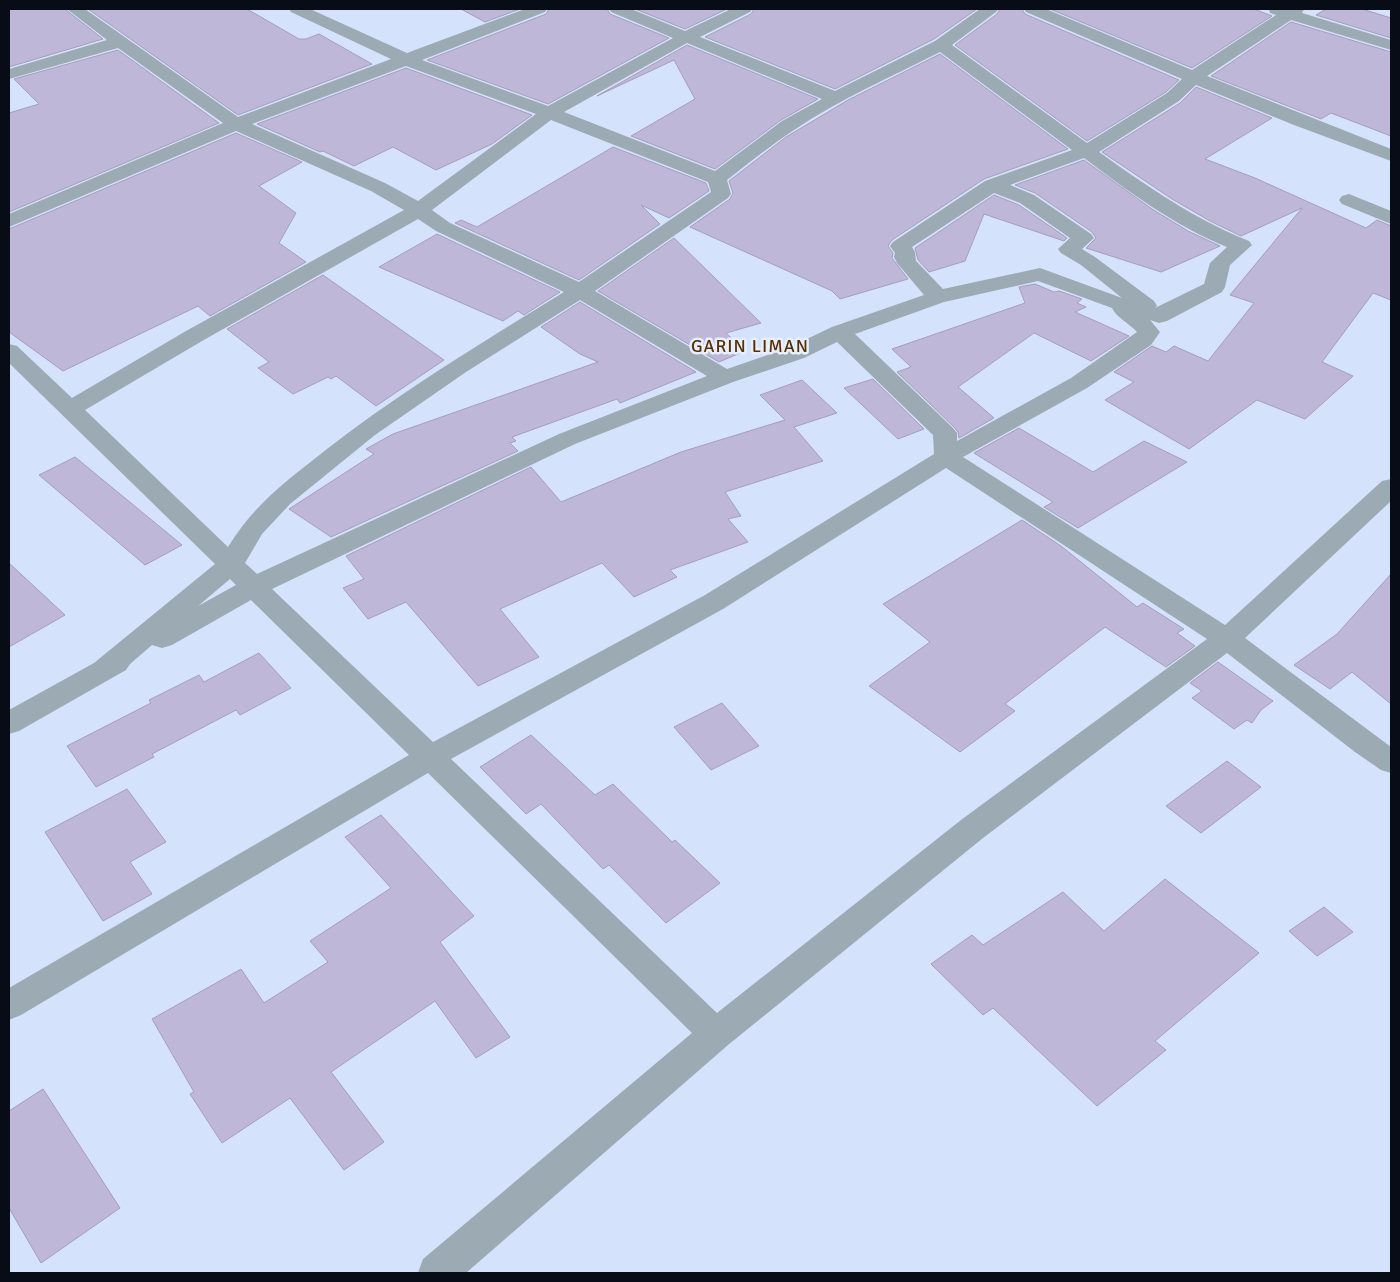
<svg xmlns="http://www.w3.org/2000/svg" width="1400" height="1282" viewBox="0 0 1400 1282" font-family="Signika,sans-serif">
<rect width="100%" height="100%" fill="#d5e2fb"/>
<path fill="#beb7d7" stroke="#a59ebe" d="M9 9H65L103 39 9 67Z
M88 9H247L299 39H306L319 34 372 64 238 115Z
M461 9H520L485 22Z
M549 9H607L610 14 669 38 548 104 427 60 546 14Z
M635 9H727L685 29Z
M754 9H977L934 39 835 89 705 37 751 14Z
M1000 9H1022L1025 14 1179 80 1166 92 1087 141 955 45 997 14Z
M1050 9H1254L1272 16 1192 68Z
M1326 9H1362L1391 18V38L1316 15Z
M1291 22 1391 52V136L1331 113 1321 119 1211 76Z
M687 45 818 99 781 120 715 169 631 136 695 99 674 60 597 96Z
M118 50 219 123 9 212V113L39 104 14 79Z
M940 54 1068 149 984 179 892 240 888 246 893 253 892 258 908 279 840 299 832 291 690 227 730 199 733 193 729 181 786 137 848 100Z
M406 68 532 115 492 144 436 170 393 147 354 166 323 151 320 152 257 124Z
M1196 87 1272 118 1205 159 1255 178 1366 228 1377 220 1391 226V300L1373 293 1322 362 1353 376 1305 419 1257 400 1189 449 1105 400 1134 382 1114 372 1152 346 1166 352 1174 346 1208 361 1254 303 1230 295 1302 208 1241 236 1210 221 1172 199 1102 152 1180 103Z
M236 133 302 162 259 186 296 213 279 243 306 262 210 316 198 306 63 371 9 332V229Z
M613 147 706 183 709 191 669 218 641 205 660 224 579 280 455 223 461 220 477 227Z
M1084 160 1152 209 1188 231 1220 246 1161 272 1086 248 1096 238 1092 232 1035 193 1015 185Z
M994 195 1019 205 1067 238 1064 241 984 214 965 261 929 272 918 260 915 248Z
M437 234 560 292 524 315 518 311 503 321 379 267Z
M674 238 761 323 726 333 745 351 719 362 598 291Z
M323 275 444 360 376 406 336 376 331 379 328 377 293 394 258 368 269 362 227 329Z
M1035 284 1054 292 1059 291 1082 299 1077 303 1086 307 1075 312 1129 336 1091 361 1034 333 958 387 994 418 959 438 958 432 954 427 897 372 911 367 892 349 1025 303 1019 287Z
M580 302 696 372 620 403 617 399 512 437 516 441 510 443 518 451 331 537 289 509 374 454 366 449 393 434 598 362 580 354 541 327Z
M873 379 924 429 898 439 844 388Z
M802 380 837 413 794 427 823 461 725 492 741 516 728 519 748 542 670 570 677 577 634 597 602 563 500 609 539 657 478 686 406 602 368 619 343 588 364 579 346 556 531 467 561 502 681 452 785 420 760 395Z
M1019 428 1093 472 1144 441 1187 462 1078 528 1044 507 1053 502 974 453Z
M75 457 182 545 145 565 39 475Z
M1022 520 1061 546 1137 607 1143 603 1184 629 1177 633 1195 646 1166 667 1105 627 1005 704 1015 711 960 752 869 686 930 642 883 604Z
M9 563 65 615 9 647Z
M1391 574V704L1352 672 1330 689 1294 665 1337 634Z
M259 653 291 688 240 715 236 710 152 754 154 757 96 787 67 746 151 703 149 700 199 675 204 682Z
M1218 662 1273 701 1261 710 1252 723 1247 720 1234 729 1192 698 1202 691 1190 683Z
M722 703 759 746 711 770 674 727Z
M531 735 595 795 613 784 672 842 675 840 720 883 666 923 609 865 603 869 541 804 526 814 480 767Z
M1227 761 1261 787 1201 833 1166 806Z
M127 789 166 842 130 862 152 894 103 921 45 832Z
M381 815 474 916 440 942 510 1037 476 1058 435 1001 331 1072 384 1142 344 1170 290 1098 222 1143 190 1094 194 1092 152 1019 241 969 264 1003 328 962 310 941 391 888 345 837Z
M1165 879 1259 953 1155 1041 1166 1050 1097 1106 993 1008 983 1015 931 964 972 935 983 945 1063 892 1104 931Z
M1324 907 1353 932 1317 956 1289 931Z
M43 1089 120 1208 41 1263 9 1208V1111Z"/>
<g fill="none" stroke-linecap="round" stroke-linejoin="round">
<path fill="#9baab3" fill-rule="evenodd" d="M67 9H85L238 117 391 59 291 12 289 9H310L407 53 525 9H547L545 12 422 60 548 106 673 38 611 12 609 9H631L685 31 731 9H752L750 12 700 37 835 91 935 41 980 9H998L996 12 952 45 1087 143 1167 93 1182 79 1026 12 1024 9H1046L1192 70 1276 15 1270 13 1269 9H1304L1302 13 1391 40V50L1291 20 1207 76 1391 149V161L1294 125 1196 85 1179 101 1099 152C1147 186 1194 219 1249 241L1252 245 1230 265 1225 287 1222 292 1167 321 1159 323 1150 320 1160 332 1151 345 1087 388 963 457 1225 625 1382 481 1391 479V501L1245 638 1391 747V773L1381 770 1355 752 1227 653 983 838 728 1045 466 1273H418L423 1259 692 1033 428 773 21 1015 9 1020V988L409 755 251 600 172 645 162 648 152 645 130 664 126 670 19 731 9 734V710L94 663 215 564 9 363V344L17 346 72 398 186 331 404 210 371 191 236 131 9 227V214L223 123 118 48 9 79V69L107 40ZM687 43 822 99 782 121 715 171 564 112ZM940 52 1072 150 985 181 893 242 890 246 895 253 894 257 897 263 924 295 832 327 788 348 727 369 595 291 728 198 731 194 727 180C749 163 771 145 794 130 840 99 891 77 940 52ZM406 66 536 114 418 201 385 183 252 124ZM551 120 708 182 711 192 579 282 450 223 432 210ZM1084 158C1129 192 1175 226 1227 247L1210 263 1204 284 1155 308 1157 306 1154 301 1095 257 1082 249 1094 238 1091 234 1034 195 1010 185ZM994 193 1020 203 1070 238 1058 249 1061 253 1081 265 1122 298 1040 268 943 289 916 261 915 252 912 247ZM418 219 436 231 564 292C483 342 402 391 327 449 288 480 255 503 228 547L85 410 202 341ZM1038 281 1112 308C1116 317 1130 324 1137 332L1071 378 957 441V433L953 428 855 334 944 302ZM580 300 707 376 559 434 257 574 245 563 262 534 290 504 375 435 466 372ZM837 342 933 435 934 454 705 595 433 742 272 589 575 444 733 382 804 358ZM946 468 1207 639 961 820 717 1013 451 759 723 609ZM230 579 236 585 198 606Z
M1349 194 1391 211V224L1342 204 1339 200 1342 196Z"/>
</g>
<g text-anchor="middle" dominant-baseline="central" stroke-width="5" stroke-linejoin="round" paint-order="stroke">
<g font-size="18" letter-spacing="1" fill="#572f00" stroke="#e8effc">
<text x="750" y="346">GARIN LIMAN</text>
</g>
</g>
<rect width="1400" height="1282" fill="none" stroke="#070c16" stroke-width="20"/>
</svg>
